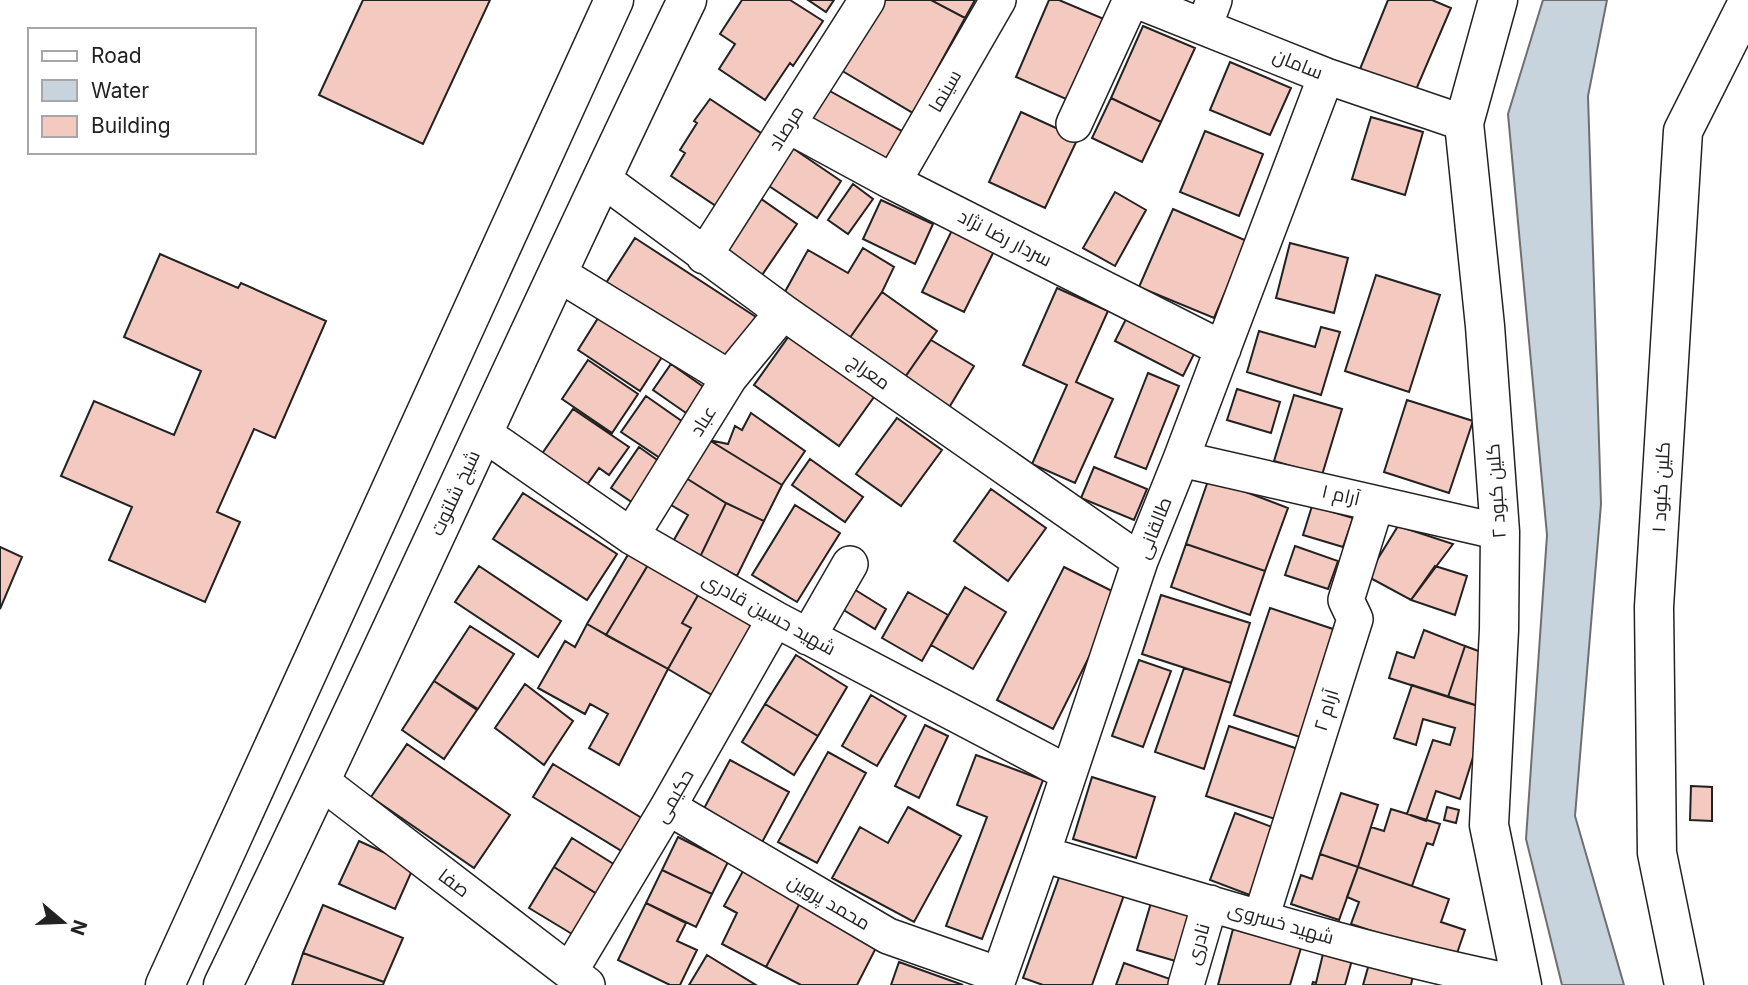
<svg xmlns="http://www.w3.org/2000/svg" width="1748" height="985" viewBox="0 0 1748 985" font-family="Inter,Cairo,sans-serif">
<rect width="100%" height="100%" fill="#fff"/>
<path fill="#c7d3dd" stroke="#6f6f6f" stroke-width="2" d="M1543 0H1607L1588 96 1601 504 1575 816 1624 985H1562L1526 839 1547 535 1508 114Z"/>
<path fill="#f3c9c0" stroke="#222" stroke-width="2" d="M363 0H490L423 144 319 95Z
M742 0H790L823 21 793 66 790 63 765 100 719 69 735 44 720 34Z
M808 0H834L826 12Z
M879 0H931L965 18 913 113 839 69Z
M931 0H975L965 18Z
M1049 0H1059L1111 22 1075 103 1016 77Z
M1388 0H1432L1451 8 1415 92 1360 69Z
M1143 26 1195 48 1161 122 1111 98Z
M1230 62 1291 88 1270 135 1210 110Z
M828 90 907 134 888 168 809 124Z
M1111 98 1161 122 1142 162 1092 138Z
M710 99 767 137 719 208 671 176 685 153 680 150 697 123 694 121Z
M1021 112 1078 138 1045 208 989 182Z
M1371 117 1423 132 1405 195 1352 179Z
M1205 131 1263 154 1239 216 1180 192Z
M788 145 841 181 817 218 763 182Z
M853 184 873 199 848 234 828 220Z
M1115 192 1146 210 1115 266 1083 248Z
M754 194 797 224 762 275 719 246Z
M881 200 933 224 915 264 863 239Z
M1173 209 1247 241 1214 318 1139 287Z
M955 224 997 245 964 312 922 292Z
M635 238 756 317 727 362 606 283Z
M1290 243 1348 258 1334 313 1276 298Z
M863 248 894 267 882 292 847 342 781 299 808 250 848 273Z
M160 254 238 288 241 283 326 321 275 438 254 429 217 512 240 522 205 602 109 560 132 507 61 476 94 401 174 435 201 371 124 337Z
M1376 275 1440 295 1409 392 1345 371Z
M1057 288 1108 311 1076 382 1113 399 1075 483 1032 464 1067 385 1023 365Z
M882 292 937 331 903 380 847 342Z
M1129 313 1197 348 1183 376 1115 341Z
M600 315 662 357 640 391 578 350Z
M1321 327 1340 332 1321 395 1247 372 1259 331 1315 347Z
M789 336 874 397 839 446 754 385Z
M931 340 974 366 947 411 903 380Z
M588 360 638 394 612 433 562 399Z
M671 364 705 388 686 413 653 390Z
M1148 373 1179 386 1146 469 1115 457Z
M1237 389 1280 402 1271 433 1227 420Z
M1294 395 1342 409 1322 475 1274 461Z
M646 396 693 429 669 464 621 432Z
M1407 400 1473 421 1449 493 1384 472Z
M573 409 629 447 609 475 599 468 584 489 539 458Z
M751 413 805 451 782 485 709 440 728 444 735 426 742 430Z
M897 418 942 450 901 506 856 474Z
M709 440 782 485 764 521 726 503 686 478Z
M639 447 663 464 636 505 611 488Z
M810 459 863 497 845 522 792 485Z
M1094 467 1147 489 1134 520 1081 498Z
M686 478 726 503 700 557 671 545 688 515 671 505Z
M1209 478 1288 508 1265 571 1186 544Z
M991 489 1046 528 1008 581 954 541Z
M523 493 617 554 587 600 493 539Z
M726 503 764 521 737 576 700 557Z
M795 505 840 533 797 602 752 575Z
M1312 506 1353 518 1343 547 1303 535Z
M1398 526 1453 544 1411 600 1363 574 1369 558 1377 560Z
M1186 544 1265 571 1250 615 1171 587Z
M1295 546 1338 561 1328 589 1285 575Z
M0 547 22 557 0 609Z
M629 553 648 565 606 635 587 624Z
M648 565 665 576 668 571 701 590 682 623 691 628 668 669 606 635Z
M479 566 561 621 538 657 455 602Z
M1435 566 1467 576 1455 615 1411 600Z
M1064 567 1120 595 1053 729 997 700Z
M849 586 886 609 875 629 837 606Z
M965 587 1006 612 973 669 931 645Z
M701 590 754 621 712 695 668 669 691 628 682 623Z
M908 592 948 615 922 661 882 638Z
M1161 595 1250 623 1231 683 1142 654Z
M1270 608 1339 631 1303 738 1234 715Z
M587 624 668 669 619 765 589 748 608 714 590 704 585 714 538 688 565 641 575 647Z
M470 626 514 654 478 709 434 681Z
M1424 630 1465 646 1448 697 1389 678 1397 652 1414 658Z
M1465 646 1492 656 1488 709 1448 697Z
M796 655 847 687 818 736 765 704Z
M1139 660 1171 671 1143 747 1112 736Z
M1184 668 1231 683 1204 769 1155 752Z
M434 681 477 710 444 759 402 730Z
M525 684 573 721 544 765 495 728Z
M1412 685 1488 709 1460 799 1436 791 1426 821 1407 814 1433 740 1450 745 1455 728 1423 719 1416 745 1394 738Z
M871 695 906 716 877 766 842 746Z
M765 704 818 736 794 775 742 742Z
M925 725 948 736 919 798 895 786Z
M1229 726 1301 750 1278 820 1206 796Z
M407 744 510 815 474 868 371 797Z
M828 752 866 773 817 863 778 842Z
M976 755 1043 780 982 939 946 926 987 817 957 805Z
M730 760 789 792 760 846 701 814Z
M553 764 645 820 625 853 533 797Z
M1092 777 1155 797 1136 858 1073 839Z
M1691 786 1712 787V821L1690 820Z
M1341 793 1378 805 1358 867 1320 854Z
M908 807 961 836 914 922 832 878 860 827 888 843Z
M1447 807 1459 810 1456 823 1444 820Z
M1391 809 1440 824 1433 845 1427 843 1412 886 1358 867 1371 827 1384 831Z
M1235 813 1280 830 1255 897 1210 880Z
M678 837 728 862 712 894 662 870Z
M572 838 620 868 602 897 554 867Z
M359 841 414 866 395 909 339 884Z
M1320 854 1358 867 1339 920 1291 904 1301 875 1312 879Z
M554 867 602 897 577 937 529 908Z
M1358 867 1449 899 1441 922 1465 930 1455 959 1351 924 1359 902 1347 897Z
M662 870 712 894 696 927 646 903Z
M743 871 801 901 766 967 722 944 737 913 724 906Z
M1061 872 1124 895 1092 985H1043L1023 978Z
M1153 896 1194 908 1179 962 1137 950Z
M801 901 879 942 857 985H801L766 967Z
M646 903 686 923 677 941 697 950 680 985H670L618 960Z
M323 905 403 938 384 982 303 953Z
M1233 929 1301 948 1290 985H1218Z
M303 953 384 982 383 985H292Z
M1354 953 1345 985H1312L1313 982 1316 983 1323 954Z
M707 955 756 985H689Z
M899 962 963 985H891Z
M1124 963 1173 980 1171 985H1116Z
M1369 964 1413 975 1411 985H1363Z"/>
<g fill="none" stroke-linecap="round" stroke-linejoin="round">
<g stroke="#222" stroke-width="38">
<path id="minor" d="M1136 0 1326 76 1464 123
M1204 27 1214 0
M1074 124 1131 0
M788 125 893 182 1223 349
M601 178 783 312 1140 561
M893 182 998 0
M704 256 867 0
M559 274 729 378
M483 433 631 536 775 619 1068 773
M1181 459 1500 532
M631 536 729 378 783 312
M808 637 850 564
M322 782 587 985
M668 807 888 936 999 975
M1042 854C1201 900 1359 952 1521 984
M1261 918 1355 619 1346 600 1376 504
M570 971 668 807 775 619
M996 985 1042 854 1140 561 1181 459 1326 76
M1186 985 1210 903"/>
</g>
<g stroke="#222" stroke-width="41">
<path id="tertiary" d="M1498 0 1464 123 1485 326 1500 532 1499 630 1489 825 1522 985
M1684 985 1657 853 1654 607 1683 131 1748 2"/>
</g>
<g stroke="#222" stroke-width="41">
<path id="secondary" d="M165 985 614 0
M223 985C382 658 529 327 687 0"/>
</g>
<use href="#minor" stroke="#fff" stroke-width="35"/>
<use href="#tertiary" stroke="#fff" stroke-width="38"/>
<use href="#secondary" stroke="#fff" stroke-width="38"/>
</g>
<g text-anchor="middle" dominant-baseline="central" stroke-width="5" stroke-linejoin="round" paint-order="stroke">
<g font-size="19" fill="#222" stroke="#fff">
<text transform="translate(1298 64) rotate(22)">سامان</text>
<text transform="translate(945 91) rotate(-60)">سینما</text>
<text transform="translate(786 128) rotate(-58)">مرصاد</text>
<text transform="translate(1005 238) rotate(27)">سردار رضا نژاد</text>
<text transform="translate(869 372) rotate(35)">معراج</text>
<text transform="translate(703 421) rotate(-58)">عباد</text>
<text transform="translate(1661 487) rotate(-87)">کلین کبود ۱</text>
<text transform="translate(1496 491) rotate(-94)">کلین کبود ۲</text>
<text transform="translate(455 493) rotate(-65)">شیخ شلتوت</text>
<text transform="translate(1341 495) rotate(13)">آرام ۱</text>
<text transform="translate(1154 528) rotate(-68)">طالقانی</text>
<text transform="translate(769 614) rotate(29)">شهید حسین قادری</text>
<text transform="translate(1326 710) rotate(-73)">آرام ۲</text>
<text transform="translate(674 796) rotate(-60)">حکیمی</text>
<text transform="translate(454 883) rotate(37)">صفا</text>
<text transform="translate(829 902) rotate(30)">محمد پروین</text>
<text transform="translate(1281 923) rotate(16)">شهید خسروی</text>
<text transform="translate(1198 944) rotate(-74)">نادری</text>
</g>
</g>
<rect x="28" y="28" width="228" height="126" fill="#ffffff" stroke="#a7a7a7" stroke-width="2"/>
<rect x="42" y="51" width="35" height="10" fill="#ffffff" stroke="#a7a7a7" stroke-width="2"/>
<text x="91" y="63" font-size="21" fill="#222222">Road</text>
<rect x="42" y="80" width="35" height="21" fill="#c7d3dd" stroke="#a7a7a7" stroke-width="2"/>
<text x="91" y="98" font-size="21" fill="#222222">Water</text>
<rect x="42" y="116" width="35" height="21" fill="#f3c9c0" stroke="#a7a7a7" stroke-width="2"/>
<text x="91" y="133" font-size="21" fill="#222222">Building</text>
<g transform="translate(63 922) rotate(109)" stroke="#ffffff" stroke-width="5" paint-order="stroke">
<path d="M0-5L12 26L0 18L-12 26Z" fill="#222222"/>
<text y="-10" font-size="19" font-weight="bold" text-anchor="middle" fill="#222222">N</text>
</g>
</svg>
